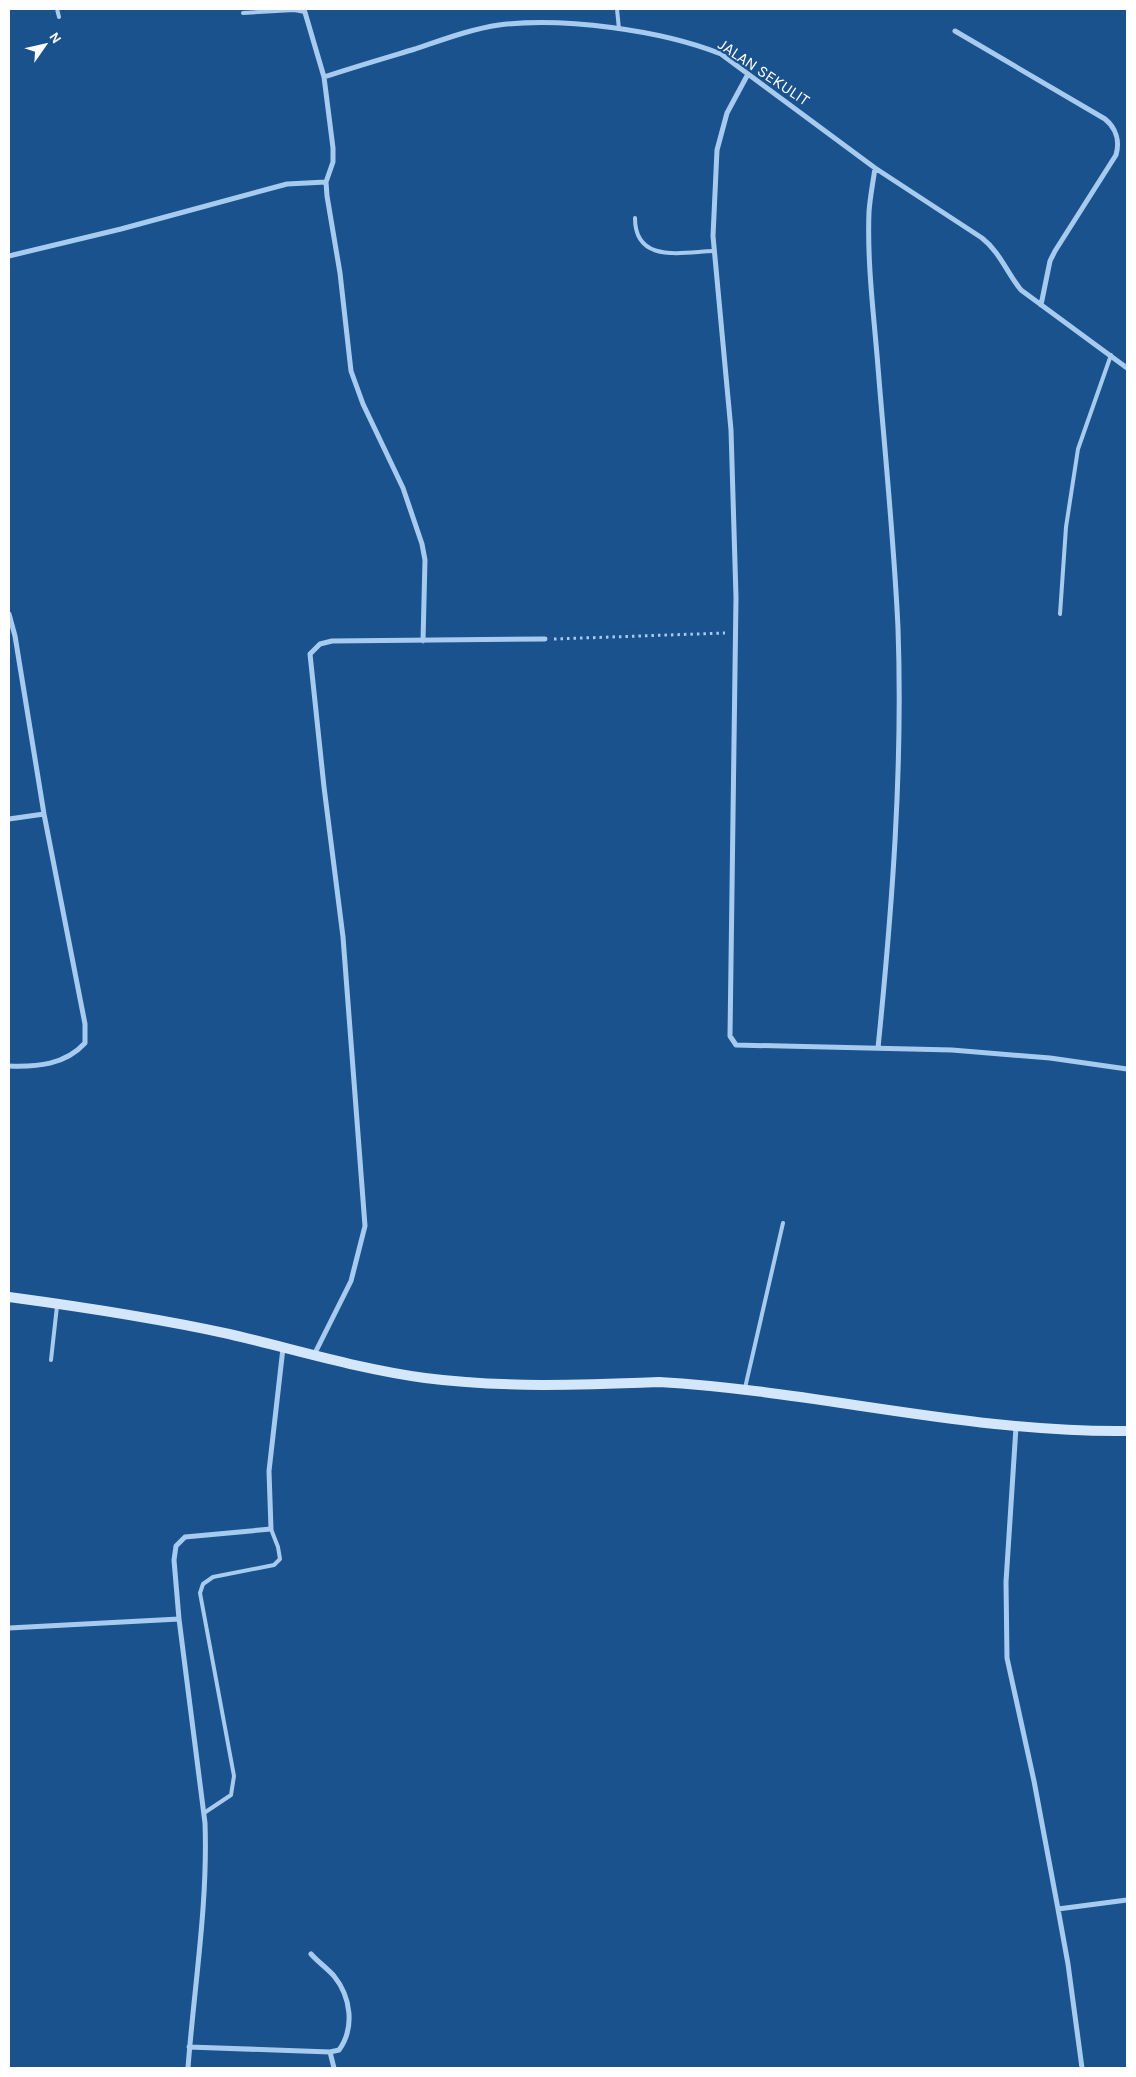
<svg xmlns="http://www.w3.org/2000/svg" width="1136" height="2077" viewBox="0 0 1136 2077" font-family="Karla,sans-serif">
<rect width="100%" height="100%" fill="#1a528d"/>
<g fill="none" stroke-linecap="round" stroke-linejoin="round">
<path stroke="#a7cbee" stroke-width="3" stroke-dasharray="2.5 4" stroke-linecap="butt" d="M554 639 725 633"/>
<path stroke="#a7cbee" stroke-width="4" d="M57 9 59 17
M617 9 619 29
M243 13 294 10 305 12
M635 218C635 264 682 252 714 251
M1060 614 1066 527 1078 449 1111 355
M51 1360 57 1306
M745 1388 783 1223
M204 1813 231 1795 234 1776 200 1593 203 1584 213 1577 274 1565 280 1559 278 1547 271 1529"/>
<path stroke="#a7cbee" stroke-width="5" d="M304 9 324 77
M955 31 1105 119C1116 128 1120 141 1116 155L1055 251 1050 261 1041 305
M748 74 727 113 717 150 713 236 731 430 736 597 730 1036 736 1045 952 1050 1050 1058 1127 1069
M875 168C873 183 870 197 869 212 867 264 874 316 878 367 885 454 894 541 898 628 903 768 892 909 878 1048
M9 256 121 229 287 184 326 182
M9 614 15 636 44 814 85 1024V1043C65 1065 37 1067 9 1066
M423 641 425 560 422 544 403 488 363 404 351 371 340 273 327 196 326 182 333 162V148L324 77C354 67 385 58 415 49 442 40 471 29 499 25 563 17 661 30 721 54L875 168 982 238C1000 252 1007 273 1021 290L1127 368
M9 819 44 814
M314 1355 351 1281 365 1226 343 937 324 787 310 654 320 644 332 641 545 639
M1016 1427 1006 1582 1007 1658 1034 1781 1058 1909 1068 1964 1082 2068
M9 1628 179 1619
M1058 1909 1127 1900
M189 2047 330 2052 339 2050C355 2028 351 1997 334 1976 327 1968 318 1962 311 1954
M330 2052 334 2068
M188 2068C194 1987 208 1905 205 1823L179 1619 174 1560 176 1546 185 1537 271 1529 269 1471 283 1348"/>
<path stroke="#d4e6fa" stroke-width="10" d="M9 1297C83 1307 156 1318 229 1334 294 1349 358 1369 425 1378 503 1388 581 1385 659 1382 816 1391 969 1433 1127 1431"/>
</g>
<g text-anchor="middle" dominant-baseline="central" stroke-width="4.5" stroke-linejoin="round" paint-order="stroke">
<g font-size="16" fill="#fff" stroke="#1a528d">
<text transform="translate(764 72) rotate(34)">JALAN SEKULIT</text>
</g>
</g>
<rect width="1136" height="2077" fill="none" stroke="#ffffff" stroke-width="20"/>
<g transform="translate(45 45) rotate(56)" stroke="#1a528d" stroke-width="4" paint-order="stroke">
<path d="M0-4L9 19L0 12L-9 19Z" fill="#ffffff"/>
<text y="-8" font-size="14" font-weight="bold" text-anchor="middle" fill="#ffffff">N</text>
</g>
</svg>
